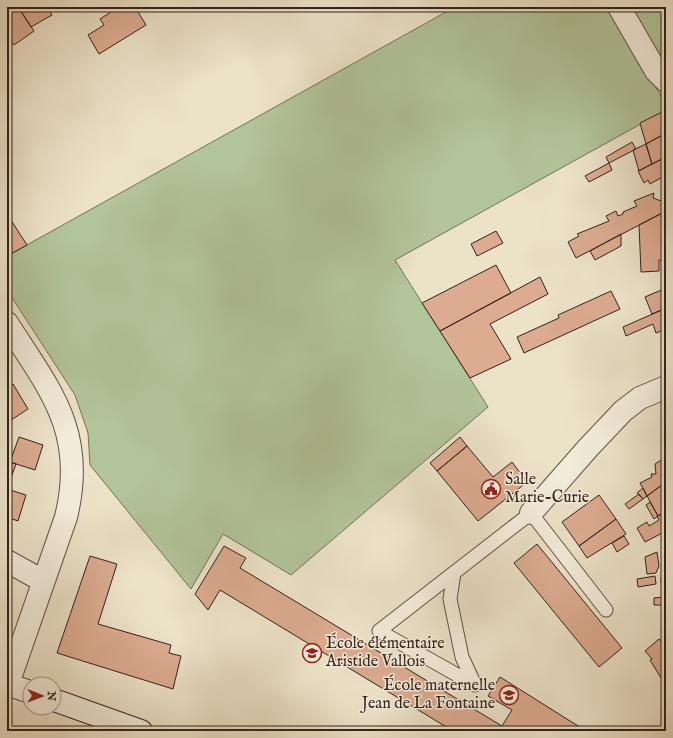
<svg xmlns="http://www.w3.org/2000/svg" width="673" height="738" viewBox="0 0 673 738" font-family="'IM FELL English',serif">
<rect width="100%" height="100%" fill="#ece2c8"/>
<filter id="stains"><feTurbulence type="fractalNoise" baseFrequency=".005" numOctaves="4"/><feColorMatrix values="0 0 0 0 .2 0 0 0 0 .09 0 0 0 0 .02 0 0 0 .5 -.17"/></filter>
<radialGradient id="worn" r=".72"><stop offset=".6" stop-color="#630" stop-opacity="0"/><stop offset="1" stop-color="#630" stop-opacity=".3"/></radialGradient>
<path fill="#b2c49a" stroke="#72745a" d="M455 7H607L666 104V110L395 260 488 407 291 575 223 534 191 589 90 465 88 433 75 395 7 290V256Z
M624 7H666V51L661 55 660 62Z"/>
<path fill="#dcab90" stroke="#32231b" d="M7 7H18L34 31 14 45 7 34Z
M18 7H47L52 15 31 27Z
M108 7H135L146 25 99 54 88 35 104 25 100 19 111 12Z
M666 110V133L646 144 640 123Z
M666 133V157L652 164 646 144Z
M632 142 636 149 609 163 606 157Z
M646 144 652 164 639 171 633 150Z
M666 157V175L650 184 648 180 644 183 638 171Z
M609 163 612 170 589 182 585 176Z
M654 193 653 198 661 201 662 199 666 200V211L576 258 568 242 579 236 577 234 609 221 606 216 616 211 618 216 623 214V212L637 206 634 201Z
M666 211V260H659V271L641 272 639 225Z
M7 214 27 245 7 256Z
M496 231 503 243 477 256 471 244Z
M621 234V246L595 260 590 251Z
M496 265 511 293 440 331 422 303Z
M540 277 548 294 490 324 511 359 470 378 440 331Z
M666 288V308L652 314 645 297Z
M611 291 620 309 524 353 517 337 559 318 558 315Z
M666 308V329L656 333 653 324 626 336 623 327Z
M13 384 28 409 8 422 7 387Z
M19 437 43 445 35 470 10 462Z
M460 437 467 446 437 471 430 463Z
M666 444V482L647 496 640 483 652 477 651 474H656L655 464 664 458 663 446Z
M467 446 493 477 512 462 527 482 478 521 437 471Z
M7 461 16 464 13 472 7 470Z
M7 470 13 472 10 481 7 479Z
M666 482V512L658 516 647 496Z
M643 488 647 496 643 499 637 493Z
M7 489 26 495 18 521 7 517Z
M639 494 643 499 629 509 625 504Z
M599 495 616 519 579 546 562 522Z
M650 502 658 516 654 519 646 505Z
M666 512V531L645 542 637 528 647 522 649 526 659 520 657 516Z
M616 519 626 534 587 558 579 546Z
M624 536 629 544 617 552 612 543Z
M537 544 622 648 599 667 514 563Z
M224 546 246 558 240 568 502 726 512 710 488 696 500 677 586 731H453L220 590 208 610 195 594Z
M666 548V583H661L662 567 664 566 663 549Z
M657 552 659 566 656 573 647 574 645 557Z
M90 556 117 564 98 624 171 645 169 653 181 656 173 689 57 653Z
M655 576 656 584 638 587 637 579Z
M663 583H666V605H654V598L663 597Z
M659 639 666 647V686L650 660 652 659 645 651Z"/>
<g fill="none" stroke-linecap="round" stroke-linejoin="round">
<g stroke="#605346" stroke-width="15">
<path id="lane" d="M454 573 450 599 462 657 475 685 379 631 531 513 606 610"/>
</g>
<g stroke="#605346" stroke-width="24">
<path id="street" d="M619 7 656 71 666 81
M7 323C50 390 87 432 66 517L8 684
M531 513 588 448 623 411 640 398 666 387
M7 561 43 581"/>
</g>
<g stroke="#32231b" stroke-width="24">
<path id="secondary" d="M7 684 30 692
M54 700 141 731"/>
</g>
<use href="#lane" stroke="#f3ecdb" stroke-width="13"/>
<use href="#street" stroke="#f3ecdb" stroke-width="22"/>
<use href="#secondary" stroke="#f3ecdb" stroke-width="22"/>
</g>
<defs>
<g id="civic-ring" transform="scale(1)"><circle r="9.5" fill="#f3ecdb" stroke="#8f2418" stroke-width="1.5"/><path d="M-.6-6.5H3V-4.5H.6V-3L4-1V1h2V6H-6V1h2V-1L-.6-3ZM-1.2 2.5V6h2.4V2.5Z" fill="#8f2418"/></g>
<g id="school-ring" transform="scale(1)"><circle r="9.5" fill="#f3ecdb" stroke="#8f2418" stroke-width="1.5"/><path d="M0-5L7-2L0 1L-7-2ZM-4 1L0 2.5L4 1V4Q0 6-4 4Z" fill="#8f2418"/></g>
</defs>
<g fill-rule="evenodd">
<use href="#civic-ring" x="491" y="489"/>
<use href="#school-ring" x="312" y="653"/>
<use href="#school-ring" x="509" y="695"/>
</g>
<g text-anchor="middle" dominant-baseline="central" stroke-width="3" stroke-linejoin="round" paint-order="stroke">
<g font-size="16" fill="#32231b" stroke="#f3ecdb" text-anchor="start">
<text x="505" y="480">Salle<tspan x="505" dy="18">Marie-Curie</tspan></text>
<text x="326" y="644">École élémentaire<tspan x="326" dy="18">Aristide Vallois</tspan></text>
<text x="495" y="686" text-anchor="end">École maternelle<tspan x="495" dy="18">Jean de La Fontaine</tspan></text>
</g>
</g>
<rect width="673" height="738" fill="none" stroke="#ece2c8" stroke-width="24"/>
<rect x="8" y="8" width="657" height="722" fill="none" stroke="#32231b" stroke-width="2"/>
<rect x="12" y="12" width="649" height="714" fill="none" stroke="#32231b"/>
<g transform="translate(42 696) rotate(91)"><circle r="19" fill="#f3ecdb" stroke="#a69c8e"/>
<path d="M0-3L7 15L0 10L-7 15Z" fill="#8f2418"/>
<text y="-6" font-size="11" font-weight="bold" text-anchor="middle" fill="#32231b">N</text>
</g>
<rect width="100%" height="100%" filter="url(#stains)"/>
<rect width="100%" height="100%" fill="url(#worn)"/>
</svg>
